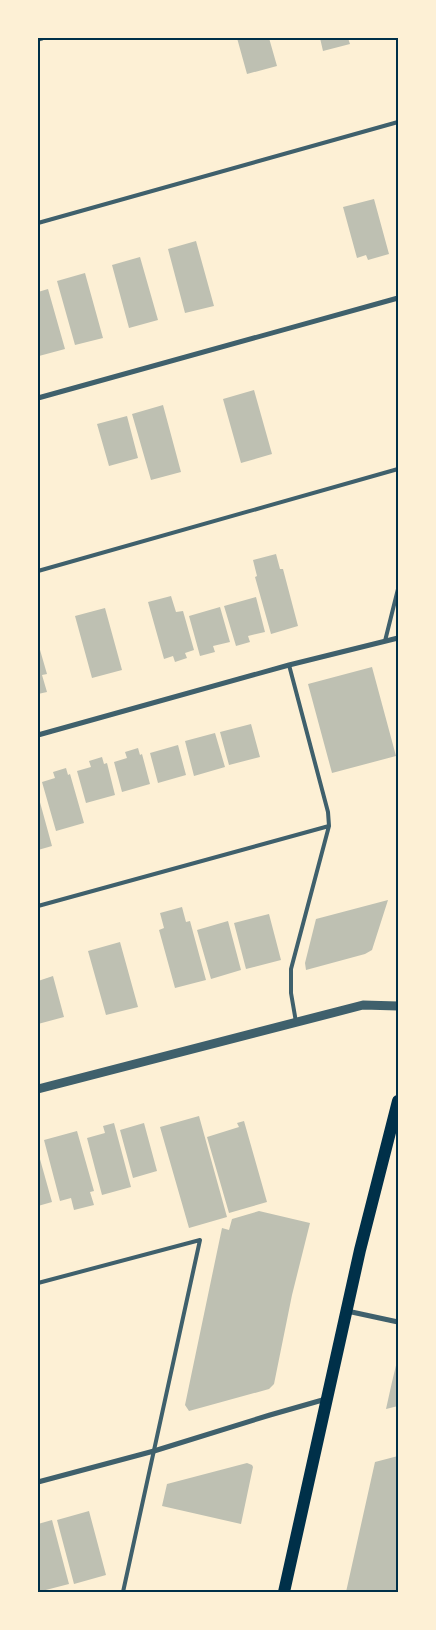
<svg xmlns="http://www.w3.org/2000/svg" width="436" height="1630" viewBox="0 0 436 1630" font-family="Figtree,sans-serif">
<rect width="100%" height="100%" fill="#fdf0d5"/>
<path fill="#bec0b2" d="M237 38H269L277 66 247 74Z
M320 38H348L350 44 323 51Z
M374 199 389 254 368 260 366 255 357 258 343 207Z
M196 241 214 306 185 313 168 249Z
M140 257 158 320 129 328 112 265Z
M85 273 103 338 75 345 57 281Z
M48 289 65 349 39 356 38 350V292Z
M254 390 272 454 241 463 223 399Z
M163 405 181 472 151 480 132 414Z
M127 416 138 458 109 466 97 424Z
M276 554 280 569H283L298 626 271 634 255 577 257 576 253 560Z
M171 596 176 612 183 611 194 650 185 653 187 658 175 662 173 656 164 659 148 602Z
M256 597 265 632 248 636 250 642 236 646 224 606Z
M220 607 230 642 213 646 215 652 200 656 189 616Z
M105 608 122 670 92 678 75 616Z
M38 643 47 674 42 675 47 692 38 694Z
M372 667 396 756 332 773 308 684Z
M251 724 260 757 229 765 220 732Z
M215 733 225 767 194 776 185 741Z
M178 745 186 775 158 783 150 753Z
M138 748 140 755 142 754 150 784 122 792 114 762 127 758 125 752Z
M102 757 104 764 107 763 115 795 86 803 77 771 91 767 89 761Z
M66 768 68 775 70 774 84 823 56 831 42 782 55 778 53 772Z
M38 795 52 846 38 850Z
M388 900 372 950 365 954 306 970 305 963 316 919Z
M182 907 186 922 190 921 206 980 175 988 159 930 164 928 160 913Z
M269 914 281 960 246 969 234 923Z
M228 921 241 970 211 979 197 930Z
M120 942 138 1007 106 1015 88 951Z
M53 976 64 1017 38 1024V981Z
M199 1116 227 1217 189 1228 160 1127Z
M244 1121 267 1202 229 1213 207 1137 239 1127 237 1123Z
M114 1123 131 1187 102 1195 87 1138 105 1133 103 1126Z
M144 1123 157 1171 133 1178 120 1130Z
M77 1131 94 1191 90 1192 94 1205 74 1210 71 1198 60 1201 44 1140Z
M38 1152 52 1202 38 1206Z
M259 1211 310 1223 292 1295 274 1384 269 1389 189 1411 185 1405 222 1228 229 1230 232 1219Z
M398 1357V1406L386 1409 392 1382Z
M398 1456V1592H346L375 1462Z
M247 1463 252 1465 253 1467 241 1524 162 1506 167 1484Z
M89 1511 106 1575 74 1584 57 1520Z
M52 1520 69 1584 38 1592V1524Z"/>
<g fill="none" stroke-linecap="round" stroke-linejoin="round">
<path stroke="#3f606c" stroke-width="4" d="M38 223 398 122
M38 571 398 469
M385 641 398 589
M289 665 328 812 329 826 291 969V993L296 1022
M38 906 329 826
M38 1283 200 1240 123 1592"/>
<path stroke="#3f606c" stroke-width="5" d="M38 39 42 38
M38 398 398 298
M38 735 289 665 398 638
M347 1311 398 1322
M38 1482 154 1451 270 1415 326 1399"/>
<path stroke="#3f606c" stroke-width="9" d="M38 1089 363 1005 398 1006"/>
<path stroke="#003049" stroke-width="12" d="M284 1592 360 1250 398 1101"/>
</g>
<rect width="436" height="1630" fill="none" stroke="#fdf0d5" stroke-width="78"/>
<rect x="39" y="39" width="358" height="1552" fill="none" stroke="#003049" stroke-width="2"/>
</svg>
